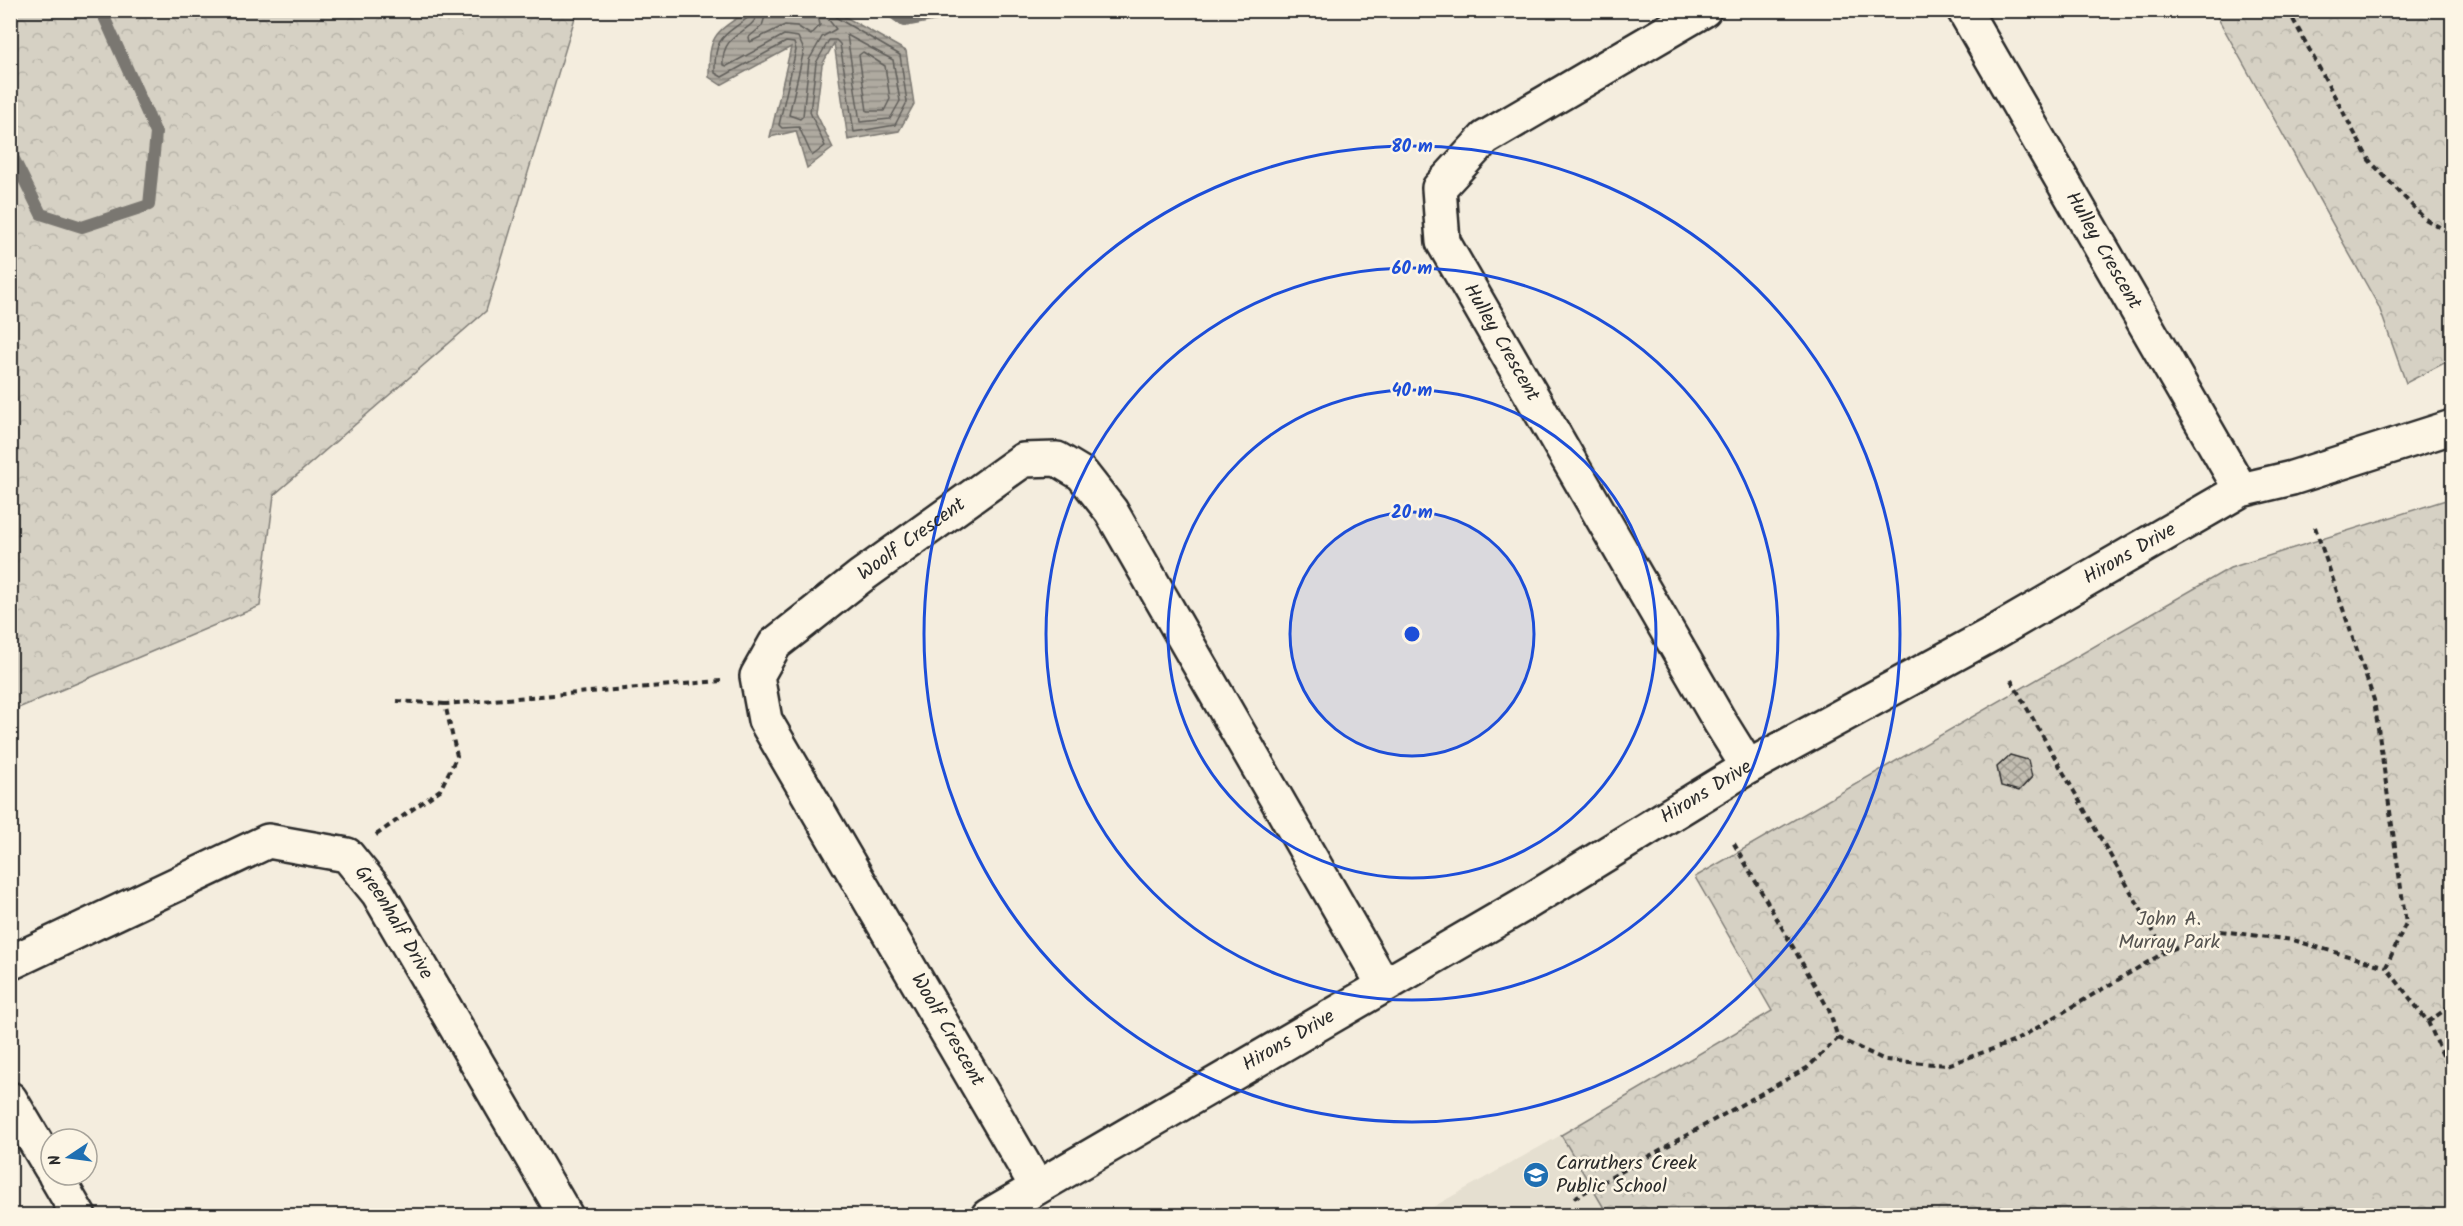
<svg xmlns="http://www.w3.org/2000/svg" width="2463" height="1226" viewBox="0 0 2463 1226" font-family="Kalam,sans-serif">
<defs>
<pattern id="forest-crowns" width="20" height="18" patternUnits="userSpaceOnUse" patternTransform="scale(1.5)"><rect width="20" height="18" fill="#d6d1c4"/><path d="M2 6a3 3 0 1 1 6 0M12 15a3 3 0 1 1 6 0" fill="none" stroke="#b8b4a9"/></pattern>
<pattern id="water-rules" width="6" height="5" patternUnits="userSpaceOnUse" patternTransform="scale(1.5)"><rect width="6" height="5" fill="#afaaa0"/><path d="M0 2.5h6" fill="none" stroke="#8f8b83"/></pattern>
<pattern id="building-cross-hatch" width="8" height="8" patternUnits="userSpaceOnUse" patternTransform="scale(1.5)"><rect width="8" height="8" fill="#c2bdb1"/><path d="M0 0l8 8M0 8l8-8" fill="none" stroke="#9e9a90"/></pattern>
</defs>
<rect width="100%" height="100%" fill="#f4edde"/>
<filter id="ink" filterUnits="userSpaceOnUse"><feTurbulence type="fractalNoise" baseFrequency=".0167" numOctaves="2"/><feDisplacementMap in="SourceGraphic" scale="12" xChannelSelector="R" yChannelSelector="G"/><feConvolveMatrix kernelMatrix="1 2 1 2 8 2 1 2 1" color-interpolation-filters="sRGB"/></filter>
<g filter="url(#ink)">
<path fill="#e5dfd0" d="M1561 1135 1608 1215 1417 1216Z"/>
<path fill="url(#forest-crowns)" stroke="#807e78" stroke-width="1.5" d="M11 10 577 11 486 311 274 495 260 606 11 711Z
M2214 11H2452V359L2406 383 2379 307Z
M2452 498V1215H1608L1561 1135 1772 1011 1695 877 2230 568Z"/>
<path fill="url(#water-rules)" stroke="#7a7771" stroke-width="1.5" d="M748 11H835L906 51 914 104 899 131 848 140 834 43 822 65 816 113 833 148 807 168 796 131 770 137 791 47 721 85 709 77C709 35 713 34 748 11Z"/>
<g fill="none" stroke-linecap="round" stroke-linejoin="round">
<path stroke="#605e5a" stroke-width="1.5" d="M750 10 749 17C722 37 714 38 715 73L722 77 786 42 794 43 796 50 779 125 782 128 799 127 812 156 825 146 810 112 816 63 829 40H836L840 44 854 132 895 125 907 102 900 55 837 18 833 10
M758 10C756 35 721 29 723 65L727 66 784 35 798 37 804 50 789 115 800 119 803 116 809 60 822 37 836 29 828 19 826 10
M767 10 762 26 749 37 750 42 785 25 797 26 811 35 820 25 817 10
M847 35 893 60 900 101 890 119 860 122Z
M863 52 885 66 890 99 884 111H867L859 55Z"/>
<path stroke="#7a7771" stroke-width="12" d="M889 10 904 21 964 10
M10 151 41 214 82 227 149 205 156 133 101 10"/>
</g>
<path fill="url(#building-cross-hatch)" stroke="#2b2b2b" stroke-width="1.5" d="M2010 755 2028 760 2032 777 2019 791 2001 786 1997 767Z"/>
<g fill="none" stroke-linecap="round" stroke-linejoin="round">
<g stroke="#2b2b2b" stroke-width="38">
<g id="minor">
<path id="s1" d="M1704 10 1485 138 1439 188 1443 242 1720 722 1748 767"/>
<path id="s2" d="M1964 10 2241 490"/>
<path id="s3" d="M10 963 268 841 347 855 378 893 566 1216"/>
<path d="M10 1099 51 1168"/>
<path d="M55 1175 79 1216"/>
<path id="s4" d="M1037 1187 765 720 757 676 775 644 860 577 1023 460 1057 459 1082 474 1111 511 1383 984"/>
<path id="s5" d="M988 1216 1528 902 1748 767 1992 634 2241 490 2292 478 2452 427"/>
</g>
</g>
<path stroke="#2b2b2b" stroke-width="4" stroke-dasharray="6 4.5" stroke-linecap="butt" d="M2288 10 2369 160 2425 219 2452 234
M2315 527 2374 700 2406 923 2386 967 2428 1022 2452 1076
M2011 680 2165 952
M397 701 445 704
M376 835 440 790 457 756 445 704 721 681
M2428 1022 2452 1005
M1838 1038 1885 1060 1947 1065 2013 1042 2165 952 2220 931 2293 940 2386 967
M1574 1198 1807 1068 1838 1038 1829 1010 1733 842"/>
<use href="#minor" stroke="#fcf5e5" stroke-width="33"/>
</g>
</g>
<circle cx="1412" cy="634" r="122" fill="#1d4ed8" fill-opacity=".12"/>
<g fill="none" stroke="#1d4ed8" stroke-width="3">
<circle cx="1412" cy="634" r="122"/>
<circle cx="1412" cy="634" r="244"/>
<circle cx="1412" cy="634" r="366"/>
<circle cx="1412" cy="634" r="488"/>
</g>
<defs>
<g id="school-disc" transform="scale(1.35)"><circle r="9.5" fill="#1f6fb2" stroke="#fcf5e5"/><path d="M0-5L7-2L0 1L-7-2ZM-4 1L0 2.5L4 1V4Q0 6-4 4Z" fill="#fff"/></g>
</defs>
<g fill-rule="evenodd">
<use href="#school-disc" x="1536" y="1175"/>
</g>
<g text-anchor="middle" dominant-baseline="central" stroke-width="5" stroke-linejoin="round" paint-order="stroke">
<g font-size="20" fill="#2b2b2b" stroke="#fcf5e5">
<text stroke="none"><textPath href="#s2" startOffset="278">Hulley Crescent</textPath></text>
<text stroke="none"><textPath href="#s1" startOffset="492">Hulley Crescent</textPath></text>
<text stroke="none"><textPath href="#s4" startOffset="794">Woolf Crescent</textPath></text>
<text stroke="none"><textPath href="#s5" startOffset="1320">Hirons Drive</textPath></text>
<text stroke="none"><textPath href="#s5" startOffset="834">Hirons Drive</textPath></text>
<text stroke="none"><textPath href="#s3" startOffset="448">Greenhalf Drive</textPath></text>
<text transform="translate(947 1030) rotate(60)">Woolf Crescent</text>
<text stroke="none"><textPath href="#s5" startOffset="348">Hirons Drive</textPath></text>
</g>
<g font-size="20" fill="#565451" stroke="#fcf5e5">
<text x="2169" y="920">John A.<tspan x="2169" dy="23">Murray Park</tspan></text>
</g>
<g font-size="20" fill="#2b2b2b" stroke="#fcf5e5" text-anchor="start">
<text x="1556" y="1164">Carruthers Creek<tspan x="1556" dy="23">Public School</tspan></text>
</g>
</g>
<circle cx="1412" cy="634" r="9" fill="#1d4ed8" stroke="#fcf5e5" stroke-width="3"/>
<g font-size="18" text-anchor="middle" font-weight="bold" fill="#1d4ed8" stroke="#fcf5e5" stroke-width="5" stroke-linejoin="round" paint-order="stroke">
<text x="1412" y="152">80 m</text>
<text x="1412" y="274">60 m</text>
<text x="1412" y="396">40 m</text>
<text x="1412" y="518">20 m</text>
</g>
<rect width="2463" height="1226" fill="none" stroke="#fcf5e5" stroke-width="36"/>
<rect x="18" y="18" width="2427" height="1190" fill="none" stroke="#2b2b2b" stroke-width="2" filter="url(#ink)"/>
<g transform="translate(69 1157) rotate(257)"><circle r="28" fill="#fcf5e5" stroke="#a8a49b" stroke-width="1.5"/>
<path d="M0-4.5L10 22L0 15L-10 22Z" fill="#1f6fb2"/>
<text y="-9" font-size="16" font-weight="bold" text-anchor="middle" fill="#2b2b2b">N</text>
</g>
</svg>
